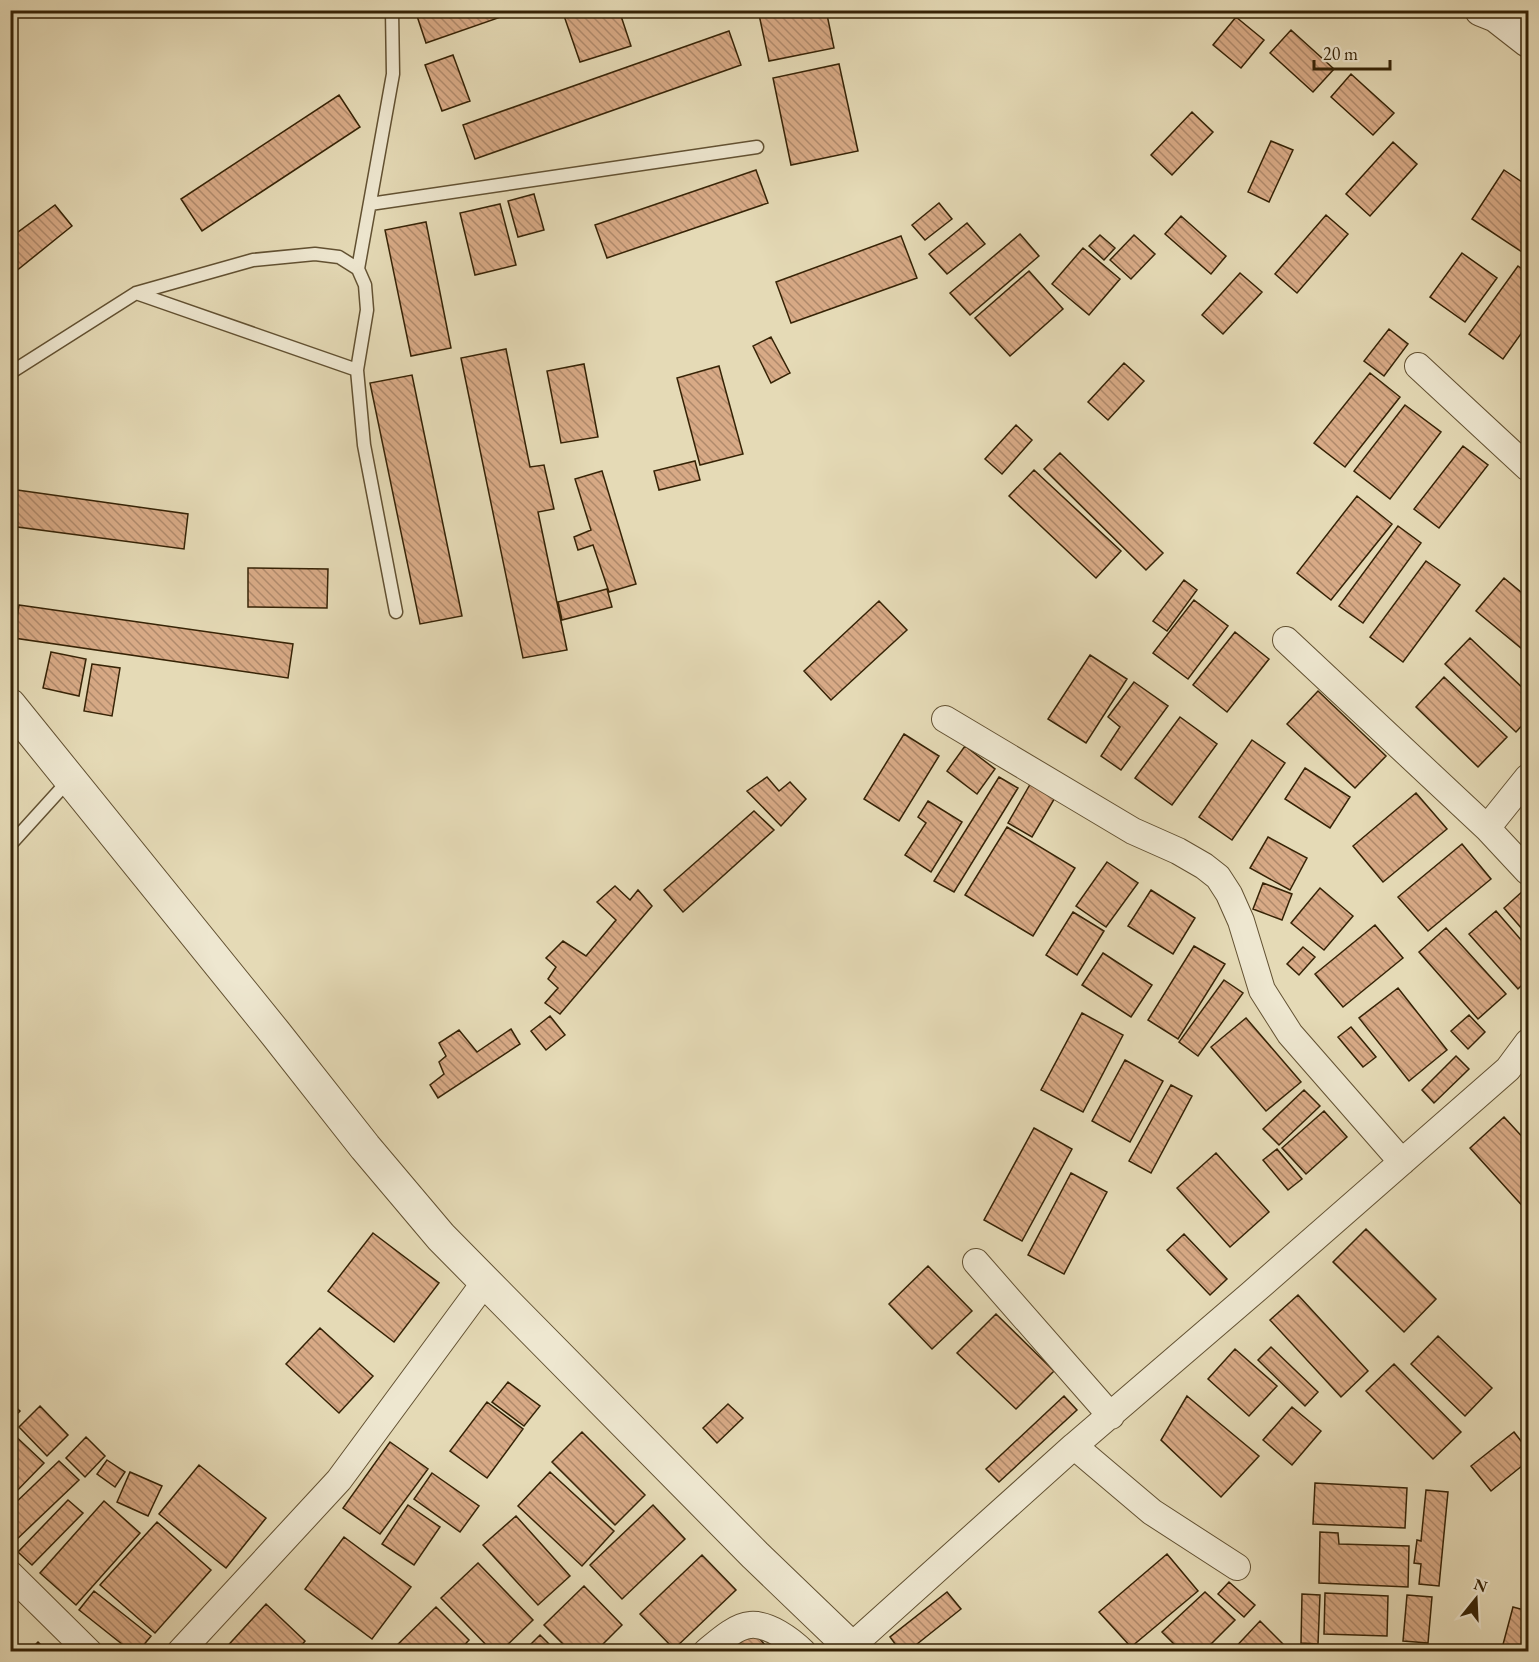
<svg xmlns="http://www.w3.org/2000/svg" width="1539" height="1662" viewBox="0 0 1539 1662" font-family="'EB Garamond',serif">
<defs>
<pattern id="building-back-hatch" width="6" height="6" patternUnits="userSpaceOnUse" patternTransform="scale(1.5)"><rect width="6" height="6" fill="#d8aa86"/><path d="M-1 5l2 2M0 0l6 6M5-1l2 2" fill="none" stroke="#b08a6c"/></pattern>
</defs>
<rect width="100%" height="100%" fill="#e5dab6"/>
<filter id="stains"><feTurbulence type="fractalNoise" baseFrequency=".00333" numOctaves="4"/><feColorMatrix values="0 0 0 0 .2 0 0 0 0 .09 0 0 0 0 .02 0 0 0 .5 -.17"/></filter>
<radialGradient id="worn" r=".72"><stop offset=".6" stop-color="#630" stop-opacity="0"/><stop offset="1" stop-color="#630" stop-opacity=".3"/></radialGradient>
<path fill="url(#building-back-hatch)" stroke="#362306" stroke-width="1.5" d="M415 10H521L426 43Z
M569 10H619L631 46 580 62 563 13Z
M758 10H826L834 48 769 61Z
M1236 17 1264 40 1241 68 1213 45Z
M1291 30 1334 69 1313 92 1270 53Z
M729 31 741 65 475 159 463 125Z
M453 55 470 101 442 111 425 65Z
M839 64 858 151 791 165 773 78Z
M1351 74 1394 113 1373 135 1331 97Z
M339 95 360 127 202 231 181 199Z
M1192 112 1213 132 1172 175 1151 155Z
M1271 141 1293 150 1269 202 1248 192Z
M1393 142 1417 164 1370 216 1346 194Z
M756 170 768 203 607 258 595 225Z
M1504 170 1528 186V256L1472 219Z
M534 194 544 230 518 237 508 201Z
M939 203 952 219 925 240 912 225Z
M500 204 516 265 475 275 460 213Z
M55 205 72 226 10 276V238Z
M1326 215 1348 234 1297 293 1275 274Z
M1181 216 1226 256 1211 274 1165 234Z
M426 222 451 348 411 356 385 230Z
M967 223 985 244 947 274 929 254Z
M1020 234 1039 256 970 315 950 293Z
M1100 235 1115 248 1104 260 1089 246Z
M1134 235 1155 254 1131 279 1110 260Z
M901 236 917 278 791 323 776 282Z
M1083 248 1120 279 1089 315 1052 284Z
M1462 253 1497 278 1465 322 1430 297Z
M1518 266 1528 273V324L1503 359 1469 334Z
M1029 271 1063 309 1010 356 975 318Z
M1240 273 1262 292 1223 334 1202 315Z
M1389 329 1408 344 1384 376 1364 361Z
M771 337 790 373 771 383 753 346Z
M506 349 530 467 544 465 554 509 538 512 567 650 523 658 461 358Z
M1124 363 1144 381 1108 420 1088 402Z
M584 364 598 437 561 443 547 371Z
M719 366 743 454 700 465 677 378Z
M1370 373 1400 397 1345 467 1314 443Z
M412 375 462 616 420 624 370 383Z
M1405 405 1441 432 1390 499 1354 471Z
M1016 425 1032 440 1002 474 985 459Z
M1463 446 1488 465 1439 528 1414 509Z
M1060 453 1163 553 1146 570 1044 469Z
M695 461 700 480 659 490 654 471Z
M1034 470 1121 551 1096 578 1009 496Z
M602 471 636 584 609 592 593 545 578 550 574 537 591 530 575 479Z
M10 489 188 514 184 549 10 526Z
M1357 496 1392 524 1331 600 1297 573Z
M1398 526 1421 543 1363 623 1339 606Z
M1426 561 1460 585 1403 662 1370 637Z
M248 568 328 569 327 608 248 607Z
M1504 578 1528 598V654L1476 611Z
M1184 580 1197 590 1167 631 1153 621Z
M607 589 612 607 562 620 558 602Z
M1194 600 1228 626 1188 679 1153 653Z
M879 601 907 630 831 700 804 671Z
M19 605 293 644 288 678 14 638Z
M1235 632 1269 659 1227 712 1193 685Z
M1470 638 1528 693V719L1516 732 1445 664Z
M51 652 86 659 79 696 43 688Z
M1090 655 1127 679 1086 743 1048 719Z
M92 664 120 668 112 716 84 711Z
M1444 677 1507 737 1478 767 1416 707Z
M1134 682 1168 706 1121 770 1101 756 1120 727 1108 717Z
M1318 691 1386 756 1355 788 1287 724Z
M1180 717 1217 744 1172 805 1135 778Z
M904 734 939 756 899 821 864 799Z
M1252 740 1285 763 1232 840 1199 817Z
M965 746 995 769 977 794 947 771Z
M1305 768 1350 797 1330 828 1285 799Z
M767 777 779 791 790 782 806 799 781 826 747 791Z
M999 777 1018 788 954 892 934 881Z
M1032 781 1056 796 1032 837 1008 823Z
M1416 793 1447 829 1383 882 1353 846Z
M928 801 962 822 931 872 905 855 926 823 918 817Z
M754 811 774 830 683 912 664 890Z
M1007 827 1075 868 1033 936 965 895Z
M1268 837 1307 858 1290 890 1250 868Z
M1462 844 1491 879 1428 931 1398 897Z
M1107 862 1138 883 1106 927 1076 906Z
M1263 883 1292 894 1282 920 1253 909Z
M615 886 630 900 638 890 652 906 560 1014 545 1003 558 988 548 979 556 967 546 958 563 941 586 956 616 920 597 902Z
M1320 888 1353 916 1324 950 1291 923Z
M1525 889 1528 893V936L1504 908Z
M1151 890 1195 918 1173 954 1128 926Z
M1496 911 1528 948V979L1518 989 1469 934Z
M1073 912 1104 931 1077 975 1046 955Z
M1375 925 1403 958 1343 1007 1315 974Z
M1446 928 1506 994 1478 1019 1419 952Z
M1194 946 1225 964 1178 1039 1148 1020Z
M1303 947 1315 957 1299 975 1287 964Z
M1103 953 1152 985 1131 1017 1082 985Z
M1224 980 1243 993 1198 1056 1179 1042Z
M1398 988 1447 1050 1409 1081 1359 1018Z
M1082 1013 1123 1035 1083 1112 1041 1090Z
M1469 1015 1485 1032 1468 1049 1451 1031Z
M550 1016 565 1035 546 1050 531 1031Z
M1246 1018 1301 1082 1266 1111 1211 1047Z
M1351 1027 1376 1057 1363 1067 1338 1037Z
M511 1029 520 1044 438 1098 430 1085 444 1074 439 1062 446 1056 439 1043 459 1030 477 1052Z
M1456 1056 1469 1069 1434 1103 1422 1090Z
M1125 1060 1163 1081 1130 1142 1092 1121Z
M1171 1085 1192 1096 1151 1173 1129 1161Z
M1304 1090 1320 1106 1279 1145 1263 1129Z
M1324 1111 1347 1137 1306 1174 1282 1148Z
M1504 1117 1528 1143V1212L1470 1148Z
M1034 1128 1072 1149 1022 1241 984 1220Z
M1277 1149 1302 1179 1288 1190 1263 1160Z
M1216 1153 1269 1212 1230 1247 1177 1188Z
M1071 1173 1107 1192 1064 1274 1028 1255Z
M1366 1229 1436 1299 1404 1332 1333 1262Z
M373 1233 439 1283 394 1342 328 1291Z
M1184 1234 1227 1279 1210 1295 1167 1250Z
M928 1266 972 1311 932 1349 889 1304Z
M1298 1295 1368 1371 1341 1397 1270 1320Z
M996 1314 1054 1371 1016 1409 957 1353Z
M320 1328 373 1376 339 1413 286 1364Z
M1438 1336 1492 1388 1465 1416 1411 1364Z
M1271 1347 1318 1392 1305 1406 1258 1360Z
M1235 1349 1277 1386 1249 1416 1208 1379Z
M1394 1364 1461 1432 1433 1459 1366 1391Z
M508 1382 540 1406 524 1426 492 1402Z
M1064 1396 1077 1410 999 1482 986 1469Z
M1187 1396 1259 1456 1221 1497 1161 1440Z
M10 1402 20 1411 10 1421Z
M487 1402 523 1429 487 1478 450 1451Z
M728 1404 743 1418 717 1443 703 1428Z
M40 1406 68 1435 47 1456 19 1427Z
M1292 1407 1321 1431 1292 1465 1263 1440Z
M10 1431 44 1463 10 1498Z
M582 1432 645 1495 615 1525 552 1462Z
M1514 1432 1528 1450V1461L1491 1491 1471 1466Z
M86 1437 105 1456 85 1477 66 1458Z
M390 1442 428 1469 380 1534 343 1508Z
M107 1460 125 1472 115 1487 97 1474Z
M59 1461 79 1480 14 1542 10 1538V1508Z
M199 1465 266 1518 226 1568 159 1514Z
M130 1472 162 1486 148 1516 117 1502Z
M550 1472 614 1531 582 1566 518 1506Z
M432 1473 479 1506 460 1532 414 1499Z
M1315 1483 1407 1488 1405 1528 1313 1524Z
M1426 1490 1448 1492 1439 1586 1419 1584 1421 1564 1414 1563 1417 1540 1421 1541Z
M68 1500 83 1513 32 1565 18 1552Z
M104 1501 140 1533 76 1605 40 1573Z
M408 1505 440 1527 414 1565 382 1544Z
M653 1505 685 1539 622 1599 590 1565Z
M516 1516 570 1576 538 1605 483 1545Z
M157 1522 211 1570 155 1633 100 1585Z
M1320 1532 1338 1533 1339 1544 1409 1546 1408 1587 1319 1583Z
M344 1537 411 1587 372 1639 305 1589Z
M1167 1554 1198 1591 1131 1647 1099 1612Z
M702 1555 736 1590 674 1649 640 1614Z
M478 1563 533 1620 500 1652H493L441 1598Z
M1229 1582 1255 1605 1244 1617 1218 1594Z
M584 1586 622 1625 595 1652H571L544 1625Z
M94 1591 151 1636 138 1652H132L79 1610Z
M947 1592 961 1609 907 1652H901L890 1637Z
M1205 1592 1235 1620 1203 1652H1182L1162 1632Z
M1325 1593 1388 1596 1387 1636 1324 1634Z
M1302 1594 1320 1595 1318 1644 1301 1643Z
M1407 1595 1432 1597 1428 1643 1403 1641Z
M266 1604 305 1641 296 1652H222Z
M436 1607 469 1640 458 1652H390Z
M1513 1607 1528 1611V1652H1501Z
M1260 1621 1291 1652H1231Z
M753 1631 771 1652H730Z
M540 1635 557 1652H523Z
M38 1642 48 1652H28Z"/>
<g fill="none" stroke-linecap="round" stroke-linejoin="round">
<g stroke="#625132" stroke-width="15">
<path id="service" d="M370 204 757 147
M358 269 393 74 392 10
M136 293 357 370
M10 373 136 293 253 260 315 254 339 257 358 269 365 285 367 310 357 370 364 445 396 612
M10 845 69 780"/>
</g>
<g stroke="#625132" stroke-width="28">
<path id="minor" d="M1418 366 1528 468
M1286 640 1487 828 1528 872
M945 719 1133 831 1178 851 1204 866 1218 877 1229 894 1241 921 1262 990 1290 1034 1402 1162
M1487 828 1528 777
M976 1262 1111 1416
M1074 1446 1152 1512 1237 1567
M10 1574 89 1652
M180 1652 339 1480 485 1282
M706 1652C717 1643 735 1626 750 1625 768 1623 791 1640 803 1652
M845 1652 1074 1446 1251 1294 1508 1069 1528 1042"/>
</g>
<g stroke="#625132" stroke-width="34">
<path id="tertiary" d="M1481 10 1496 16 1528 41
M10 705 276 1034 365 1147 441 1237 755 1555 856 1652"/>
</g>
<use href="#service" stroke="#eee7d0" stroke-width="12"/>
<use href="#minor" stroke="#eee7d0" stroke-width="26"/>
<use href="#tertiary" stroke="#eee7d0" stroke-width="32"/>
</g>
<rect width="1539" height="1662" fill="none" stroke="#e5dab6" stroke-width="36"/>
<rect x="12" y="12" width="1515" height="1638" fill="none" stroke="#362306" stroke-width="3"/>
<rect x="18" y="18" width="1503" height="1626" fill="none" stroke="#362306" stroke-width="1.5"/>
<g transform="translate(1476 1599) rotate(18)" stroke="#eee7d0" stroke-width="4.5" paint-order="stroke">
<path d="M0-4.5L10 22L0 15L-10 22Z" fill="#362306"/>
<text y="-9" font-size="16" font-weight="bold" text-anchor="middle" fill="#362306">N</text>
</g>
<path d="M1314 60v9h76v-9" fill="none" stroke="#362306" stroke-width="3"/>
<text x="1323" y="60" font-size="18" fill="#362306" stroke="#eee7d0" stroke-width="4.5" paint-order="stroke">20 m</text>
<rect width="100%" height="100%" filter="url(#stains)"/>
<rect width="100%" height="100%" fill="url(#worn)"/>
</svg>
